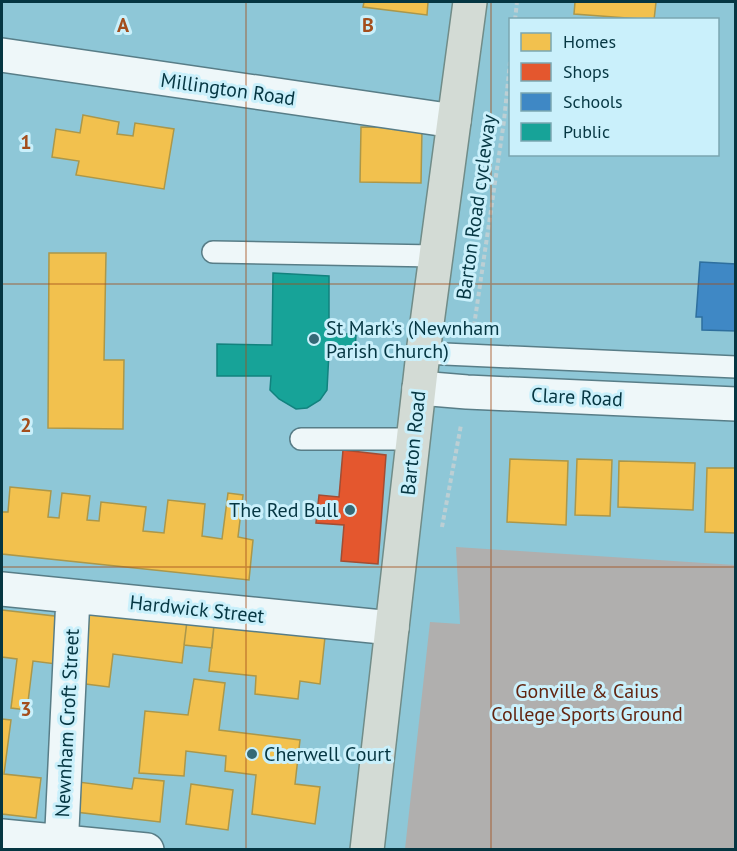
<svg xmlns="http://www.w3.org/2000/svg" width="737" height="851" viewBox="0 0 737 851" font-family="'PT Sans',sans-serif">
<rect width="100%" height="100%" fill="#8ec7d7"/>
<path fill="#b0afae" d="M456 547 735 565V849H405L430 622 460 624Z"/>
<path fill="#f2c14e" stroke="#ab974a" stroke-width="1.5" d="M364 2H428L427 15 363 7Z
M575 2H656L654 20 574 14Z
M83 115 119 122 117 134 133 136 135 123 174 129 164 189 76 175 79 161 52 157 56 129 80 133Z
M361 127 422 128 421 183 360 182Z
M49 253H106L104 360H124L123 429 48 428Z
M510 459 568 461 566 525 507 522Z
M577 459 612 460 610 516 575 515Z
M619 461 695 463 693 510 618 507Z
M707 468H736V533L705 532Z
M10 487 51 491 48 517 59 518 62 493 90 496 87 520 99 521 101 502 146 507 143 531 164 533 168 500 205 504 202 536 222 539 228 493 243 495 238 537 253 540 249 580 2 554V512H8Z
M78 608 187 621 182 663 113 654 109 687 70 682Z
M2 610 63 617 56 664 33 661 27 710 11 708 17 659 2 657Z
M187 621 214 625 212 648 184 645Z
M214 625 325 637 320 684 300 681 298 699 255 694 256 676 209 671Z
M194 679 225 683 219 730 300 740 295 784 320 787 315 824 252 814 256 775 225 771 226 756 186 751 184 776 139 773 145 711 188 715Z
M2 719 11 720 4 774 41 778 36 818 2 814Z
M134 778 164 781 160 822 67 811 71 781 132 789Z
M191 784 233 790 228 830 186 824Z"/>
<path fill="#e4572e" stroke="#a14d34" stroke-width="1.5" d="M343 450 386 455 378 564 341 561 344 525 316 523 319 495 339 497Z"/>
<path fill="#3f88c5" stroke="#2e6f9e" stroke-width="1.5" d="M700 262 736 264V331L702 330V317H696Z"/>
<path fill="#17a398" stroke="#12827e" stroke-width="1.5" d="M273 273 329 276V334H356L355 353 329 352 327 390 320 400 307 408 296 409 279 399 270 390 271 376H217V344L272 345Z"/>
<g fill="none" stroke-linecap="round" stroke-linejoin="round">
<g stroke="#587d87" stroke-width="24">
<path id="service" d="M213 252 435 256
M423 353 736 367
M301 439H413"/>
</g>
<g stroke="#587d87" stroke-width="36">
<path id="minor" d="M2 55 454 121
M419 388 467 392 736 404
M2 589 392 628
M2 836 147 850
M61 850 73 597"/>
</g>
<g stroke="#718c88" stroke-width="36">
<path id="primary" d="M367 850 423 353 470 2"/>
</g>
<path stroke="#bccfd4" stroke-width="4" stroke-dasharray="4.5 3" stroke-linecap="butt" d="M515 20 517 2
M474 326 504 121 510 62
M442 527 461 425"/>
<use href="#service" stroke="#eef7f9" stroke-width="21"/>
<use href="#minor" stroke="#eef7f9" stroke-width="33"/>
<use href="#primary" stroke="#d3dbd5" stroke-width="33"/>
</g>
<path fill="none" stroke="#a44e1c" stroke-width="1.5" stroke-opacity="0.55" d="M246 2V850M491 2V850M2 284H736M2 567H736"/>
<g fill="#356976" stroke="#caf0fb" stroke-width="2">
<circle cx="314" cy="339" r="6"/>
<circle cx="350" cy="510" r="6"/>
<circle cx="252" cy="754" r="6"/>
</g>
<g text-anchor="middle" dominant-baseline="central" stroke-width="6" stroke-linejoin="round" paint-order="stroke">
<g font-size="20" fill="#053642" stroke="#caf0fb">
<text transform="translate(228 89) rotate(8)">Millington Road</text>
<text transform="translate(476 207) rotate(-82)">Barton Road cycleway</text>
<text transform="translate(577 397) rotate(3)">Clare Road</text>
<text transform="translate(413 443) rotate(-84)">Barton Road</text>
<text transform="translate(197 609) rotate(6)">Hardwick Street</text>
<text transform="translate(67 723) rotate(-87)">Newnham Croft Street</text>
</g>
<g font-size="20" fill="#053642" stroke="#caf0fb" text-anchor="start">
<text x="326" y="328">St Mark's (Newnham<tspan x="326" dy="23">Parish Church)</tspan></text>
<text x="338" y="510" text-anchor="end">The Red Bull</text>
<text x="264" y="754">Cherwell Court</text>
</g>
<g font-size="20" fill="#632511" stroke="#caf0fb">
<text x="587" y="691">Gonville &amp; Caius<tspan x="587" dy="23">College Sports Ground</tspan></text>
</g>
</g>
<g font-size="20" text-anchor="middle" font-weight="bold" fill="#a44e1c" stroke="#caf0fb" stroke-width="6" stroke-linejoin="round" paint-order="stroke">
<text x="123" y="32">A</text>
<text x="368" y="32">B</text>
<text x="26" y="149">1</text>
<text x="26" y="432">2</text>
<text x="26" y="716">3</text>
</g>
<rect width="737" height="851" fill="none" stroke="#053642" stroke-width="6"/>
<rect x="509" y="18" width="210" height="138" fill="#caf0fb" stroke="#7ba6b1" stroke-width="1.5"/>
<rect x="521" y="33" width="30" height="18" fill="#f2c14e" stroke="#7ba6b1" stroke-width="1.5"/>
<text x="563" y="48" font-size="18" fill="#053642">Homes</text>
<rect x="521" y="63" width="30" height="18" fill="#e4572e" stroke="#7ba6b1" stroke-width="1.5"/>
<text x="563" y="78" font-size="18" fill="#053642">Shops</text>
<rect x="521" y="93" width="30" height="18" fill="#3f88c5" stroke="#7ba6b1" stroke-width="1.5"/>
<text x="563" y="108" font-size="18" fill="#053642">Schools</text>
<rect x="521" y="123" width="30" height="18" fill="#17a398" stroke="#7ba6b1" stroke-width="1.5"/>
<text x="563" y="138" font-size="18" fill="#053642">Public</text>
</svg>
